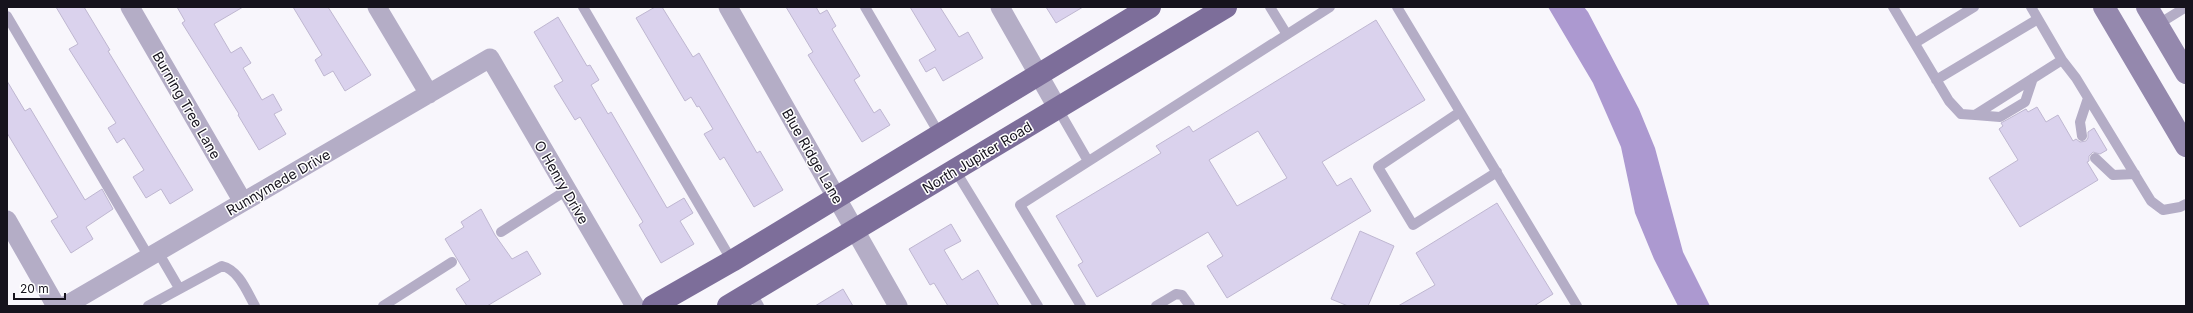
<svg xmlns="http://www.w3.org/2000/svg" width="2193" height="313" viewBox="0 0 2193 313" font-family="Inter,sans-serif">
<rect width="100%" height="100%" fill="#f8f6fc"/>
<path fill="#ac99d0" d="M1548 7H1584L1588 12 1639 109 1655 148 1683 252 1710 306H1678L1654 259 1635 213 1621 147 1593 83Z"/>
<path fill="#dad2ed" stroke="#bfb7d1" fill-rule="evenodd" d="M56 7H84L110 50 108 51 193 190 170 204 161 189 146 198 133 177 144 170 124 138 117 143 108 128 116 123 69 49 78 44Z
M177 7H243L214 24 231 53 241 47 251 63 243 68 262 100 273 94 282 110 274 114 286 134 259 150 238 115 239 114 182 23 185 21Z
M293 7H328L371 75 345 91 333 71 324 76 315 60 322 55Z
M655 7H662L693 57 699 53 757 153 760 151 783 190 754 207 724 157 720 160 704 134 713 129 699 106 697 107 691 97 685 101 636 18Z
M786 7H816L820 14 827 10 836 26 832 29 860 76 854 80 874 113 880 109 890 125 862 142 808 55 813 52Z
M910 7H940L959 37 968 32 983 58 943 81 935 67 926 72 919 60 936 50Z
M1046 7H1083L1056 23Z
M558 17 587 66 590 65 599 80 591 85 608 114 611 112 667 208 684 198 693 213 680 221 694 244 661 263 639 225 643 222 580 117 575 120 554 86 563 81 534 32Z
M1376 20 1425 100 1322 162 1337 186 1351 178 1371 211 1227 298 1207 266 1223 256 1208 232 1097 297 1078 265 1083 262 1056 216 1161 153 1156 146 1189 126 1193 132ZM1258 131 1287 178 1237 206 1209 160Z
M7 81 25 111 30 108 85 200 102 189 113 209 86 227 93 239 71 253 51 221 58 217 7 133Z
M2037 107 2046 122 2058 115 2073 141 2076 139 2080 142 2086 141 2088 138V132L2094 128 2107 150 2100 154 2093 152 2089 156V161L2087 162 2098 180 2020 227 1989 178 2018 160 1999 129 2003 126 2001 123 2026 109 2028 112Z
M1497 203 1553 294 1534 306H1398L1435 285 1416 253Z
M481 209 495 235 512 259 527 251 541 274 487 306H467L456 289 470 280 445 239 464 227 461 222Z
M951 224 961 241 944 250 962 280 978 270 999 306H948L934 283 930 285 909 249Z
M1360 231 1394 246 1368 306H1348L1331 299Z
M843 289 853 306H815Z"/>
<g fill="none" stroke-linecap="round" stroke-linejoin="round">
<path stroke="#b4adc6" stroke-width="10" d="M583 7 732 261
M865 7 940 135
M1270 7 1286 33
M1397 7 1577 306
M1893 7 1949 101 1961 114 1975 115 2062 60
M2031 7 2062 60 2076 78 2151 201 2163 210 2180 207 2186 204
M7 16 149 257
M2157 25 2186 7
M1915 43 1974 7
M1936 80 2038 19
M1058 109 1088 161
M1460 112 1378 167 1413 225 1497 172
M1975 115 2000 117 2025 102 2033 78
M2082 136 2080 122 2088 98
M2095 158 2113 175 2135 174
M955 170 1038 306
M501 232 567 190
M158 252 179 288
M751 292 759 306
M148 306 222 266C239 270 247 292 255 306
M383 306 452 262
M1081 306 1020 205 1330 7
M1156 306 1176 294 1182 295 1190 306"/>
<path stroke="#b4adc6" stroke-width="19" d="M130 7 243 202
M377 7 429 94
M728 7 898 306
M1000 7 1058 109
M7 220 56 306
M65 306 490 58 635 306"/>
<path stroke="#9488ad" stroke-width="22" d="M2104 7 2186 146
M2147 7 2186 73"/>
<path stroke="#7d6e9a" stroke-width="22" d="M653 306 732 261 1150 7
M728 306 1226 7"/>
</g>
<g text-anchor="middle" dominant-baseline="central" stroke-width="3" stroke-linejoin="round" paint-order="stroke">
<g font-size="14" fill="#16131d" stroke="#fff">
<text transform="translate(187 105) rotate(60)">Burning Tree Lane</text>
<text transform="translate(813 156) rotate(60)">Blue Ridge Lane</text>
<text transform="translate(977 157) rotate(-31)">North Jupiter Road</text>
<text transform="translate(278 182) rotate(-30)">Runnymede Drive</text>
<text transform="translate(562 182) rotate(60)">O Henry Drive</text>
</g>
</g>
<rect width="2193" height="313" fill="none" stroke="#16131d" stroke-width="16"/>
<path d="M14 293v6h51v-6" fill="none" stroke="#16131d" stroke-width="2"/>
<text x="20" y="293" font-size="12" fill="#16131d" stroke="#ffffff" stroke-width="3" paint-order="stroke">20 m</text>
</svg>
